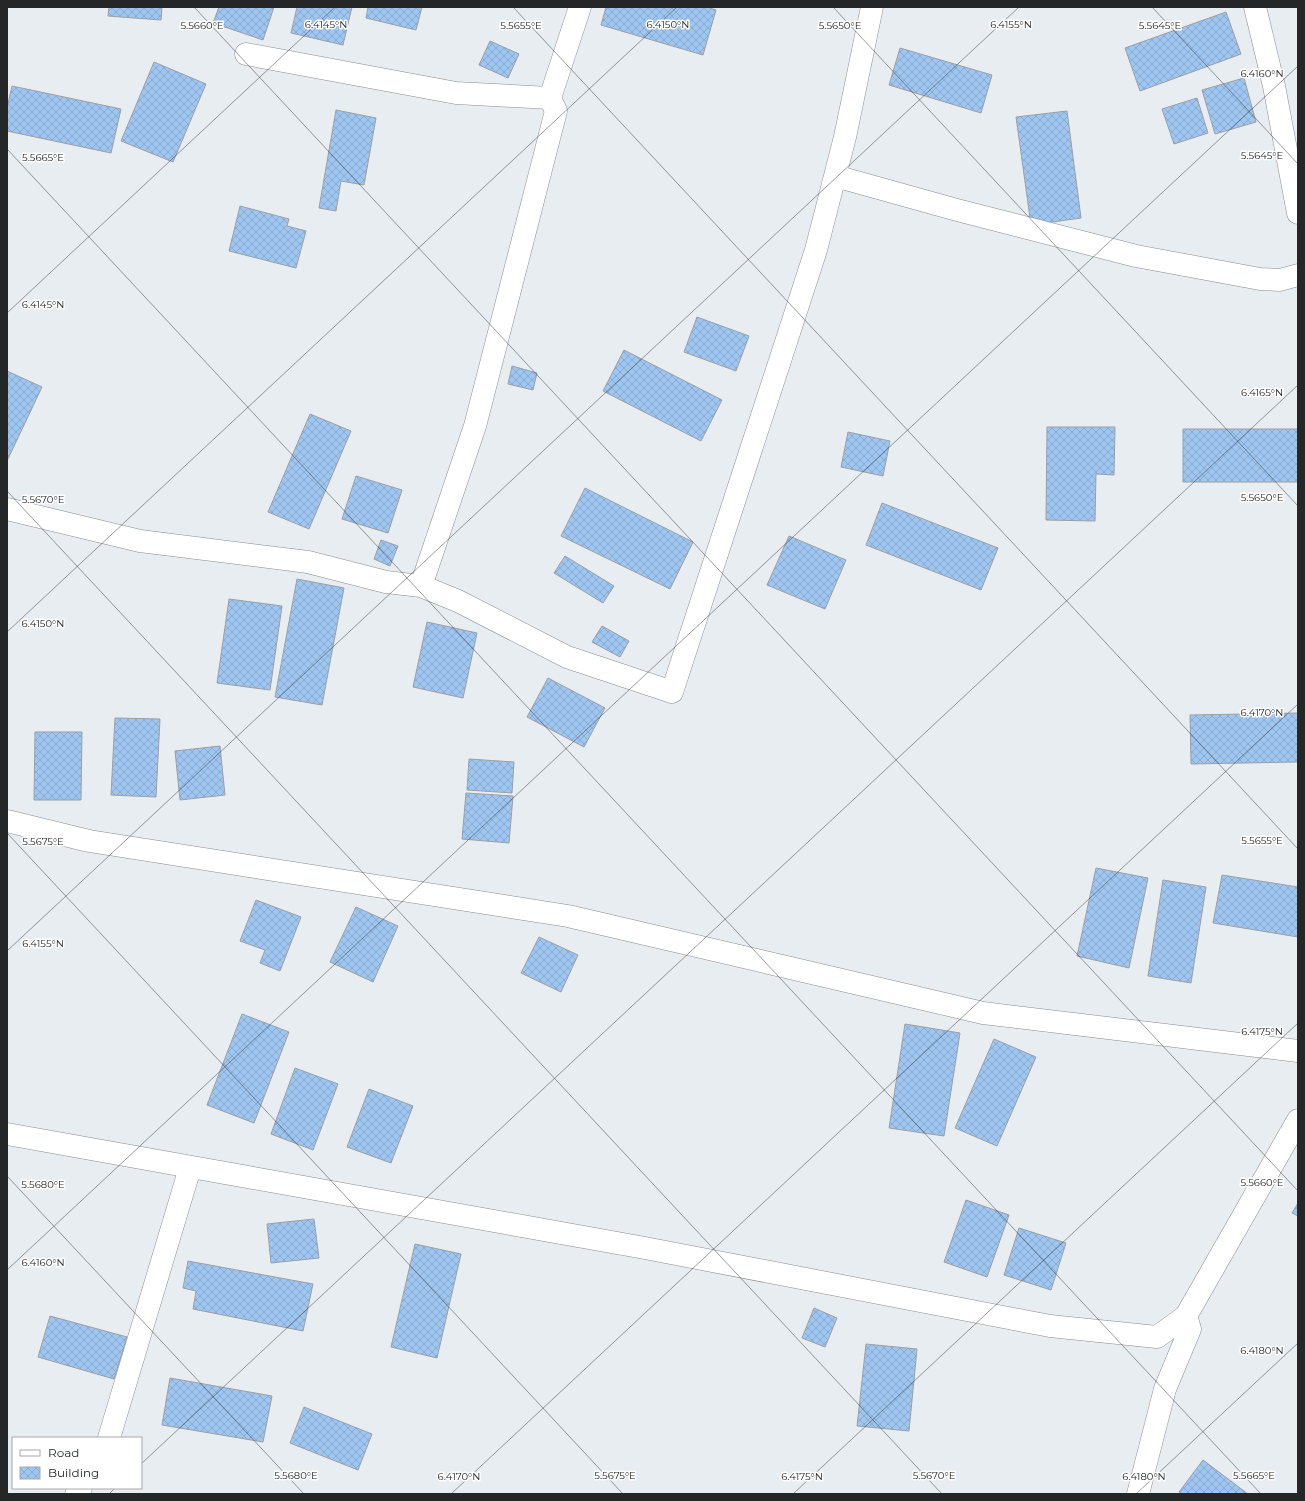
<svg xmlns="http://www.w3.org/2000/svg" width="1305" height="1501" viewBox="0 0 1305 1501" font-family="Montserrat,sans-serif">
<defs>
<pattern id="building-cross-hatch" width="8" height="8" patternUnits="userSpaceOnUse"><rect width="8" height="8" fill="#9fc6f1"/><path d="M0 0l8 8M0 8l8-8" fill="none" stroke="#89aacf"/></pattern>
</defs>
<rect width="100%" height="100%" fill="#e8edf2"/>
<path fill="url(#building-cross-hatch)" stroke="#9b9fa4" d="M109 7H162L161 20 108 16Z
M219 7H274L263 40 213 23Z
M297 7H352L343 45 291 33Z
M368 7H422L416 30 366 18Z
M606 7H707L716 10 703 55 601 25Z
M1226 12 1241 54 1140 91 1125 48Z
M490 41 519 54 508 78 479 65Z
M900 48 992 75 981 113 889 85Z
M154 62 206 84 173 162 121 141Z
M1244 78 1256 122 1215 134 1202 90Z
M12 86 121 109 111 153 7 131V108Z
M1197 98 1208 133 1174 144 1162 109Z
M336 110 376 118 364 185 341 181 336 211 319 208Z
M1067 111 1081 218 1031 225 1016 117Z
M240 206 289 219 287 226 306 231 296 268 229 251Z
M697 317 749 336 736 371 684 352Z
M624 350 722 400 701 441 603 391Z
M512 366 537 373 533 390 508 384Z
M7 371 42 387 7 461Z
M310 414 351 431 309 529 268 512Z
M1047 427H1115L1114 475 1096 474 1095 521 1046 520Z
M1183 429H1298V482H1183Z
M848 432 890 441 883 476 841 467Z
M356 476 402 490 388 533 342 519Z
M585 488 693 542 670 589 561 536Z
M882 503 998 548 981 590 866 545Z
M789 536 846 560 825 609 767 585Z
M381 540 398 546 390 566 374 559Z
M565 556 614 586 603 603 554 573Z
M297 579 344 588 322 705 275 697Z
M229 599 282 606 270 690 217 683Z
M427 622 477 633 463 698 413 687Z
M602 626 629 641 620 657 592 642Z
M548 678 605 708 584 747 527 717Z
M1298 713V762L1191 764 1190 715Z
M115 718 160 719 156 797 111 795Z
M35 732H82L81 800H34Z
M220 746 225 795 180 800 175 751Z
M469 759 514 762 512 793 467 790Z
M466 793 513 796 509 843 462 839Z
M1096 868 1148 878 1129 968 1077 956Z
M1222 875 1298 887V937L1213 923Z
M1163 880 1206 887 1191 983 1148 976Z
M256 900 301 917 280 971 260 963 265 950 240 941Z
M356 907 398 926 373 982 330 962Z
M539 937 578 955 561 992 521 973Z
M242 1014 289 1032 254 1123 207 1105Z
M905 1024 960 1033 944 1136 889 1128Z
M994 1039 1036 1057 997 1146 955 1128Z
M295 1068 338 1084 313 1150 271 1134Z
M369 1089 413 1106 391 1163 347 1147Z
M966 1200 1009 1215 987 1277 944 1262Z
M1298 1203V1216L1292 1213Z
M314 1219 319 1258 271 1263 267 1224Z
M1019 1228 1066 1243 1051 1290 1004 1275Z
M415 1244 461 1254 437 1358 391 1347Z
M188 1261 313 1284 303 1331 193 1309 196 1291 183 1288Z
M814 1308 837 1318 825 1347 802 1338Z
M50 1316 127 1337 114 1379 38 1357Z
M866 1344 917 1349 909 1431 857 1426Z
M170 1378 272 1396 263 1442 162 1425Z
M304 1407 372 1434 358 1470 290 1443Z
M1203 1460 1248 1494H1182L1179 1492Z"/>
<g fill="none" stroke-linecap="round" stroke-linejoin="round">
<g stroke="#888c91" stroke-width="23">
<path id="street" d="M1255 7 1274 86 1298 213
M246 54 456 93 550 98
M835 176 957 210 1136 256 1260 279 1280 280 1298 275
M7 509 140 541 308 562 386 582 421 586 458 601 567 657 672 692 816 250 845 137 872 7
M421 586 475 426 556 111 550 98 580 7
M7 821 89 841 568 916 983 1013 1298 1051
M7 1134 645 1248 1050 1326 1157 1337 1186 1316 1298 1120
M109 1438 190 1168
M76 1494 81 1488
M1138 1494 1165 1389 1190 1329 1186 1316"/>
</g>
<use href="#street" stroke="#fff" stroke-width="22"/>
</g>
<path fill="none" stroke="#242627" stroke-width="1" stroke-opacity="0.45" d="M194 7 1298 1191M513 7 1298 849M833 7 1298 506M1152 7 1298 164M7 149 1261 1494M7 313 335 7M7 491 942 1494M7 632 677 7M7 833 623 1494M7 951 1019 7M7 1176 304 1494M7 1270 1298 66M141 1464 1298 385M109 1494 115 1488M451 1494 1298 704M793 1494 1298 1023M1136 1494 1298 1343"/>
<g font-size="10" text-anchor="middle" fill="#242627" stroke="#fff" stroke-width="3" stroke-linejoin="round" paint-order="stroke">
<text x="326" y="28">6.4145°N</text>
<text x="668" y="28">6.4150°N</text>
<text x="1011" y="28">6.4155°N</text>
<text x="202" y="29">5.5660°E</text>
<text x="521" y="29">5.5655°E</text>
<text x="840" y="29">5.5650°E</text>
<text x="1160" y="29">5.5645°E</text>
<text x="1262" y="77">6.4160°N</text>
<text x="1262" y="159">5.5645°E</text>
<text x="43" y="161">5.5665°E</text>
<text x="43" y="308">6.4145°N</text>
<text x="1262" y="396">6.4165°N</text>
<text x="1262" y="501">5.5650°E</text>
<text x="43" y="503">5.5670°E</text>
<text x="43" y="627">6.4150°N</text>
<text x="1262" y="716">6.4170°N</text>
<text x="1262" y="844">5.5655°E</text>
<text x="43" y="845">5.5675°E</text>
<text x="43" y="947">6.4155°N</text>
<text x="1262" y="1035">6.4175°N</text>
<text x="1262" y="1186">5.5660°E</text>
<text x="43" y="1188">5.5680°E</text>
<text x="43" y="1266">6.4160°N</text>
<text x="1262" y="1354">6.4180°N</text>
<text x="296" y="1479">5.5680°E</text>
<text x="615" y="1479">5.5675°E</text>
<text x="934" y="1479">5.5670°E</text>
<text x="1254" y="1479">5.5665°E</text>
<text x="459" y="1480">6.4170°N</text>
<text x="802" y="1480">6.4175°N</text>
<text x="1144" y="1480">6.4180°N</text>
</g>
<rect width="1305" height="1501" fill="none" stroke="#242627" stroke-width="16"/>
<rect x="12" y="1437" width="130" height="52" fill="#ffffff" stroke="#a7a8a9"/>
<rect x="20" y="1450" width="20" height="6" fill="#ffffff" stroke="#a7a8a9"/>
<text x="48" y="1457" font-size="12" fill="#242627">Road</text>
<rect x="20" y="1467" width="20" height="12" fill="url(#building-cross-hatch)" stroke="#a7a8a9"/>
<text x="48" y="1477" font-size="12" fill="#242627">Building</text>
</svg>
